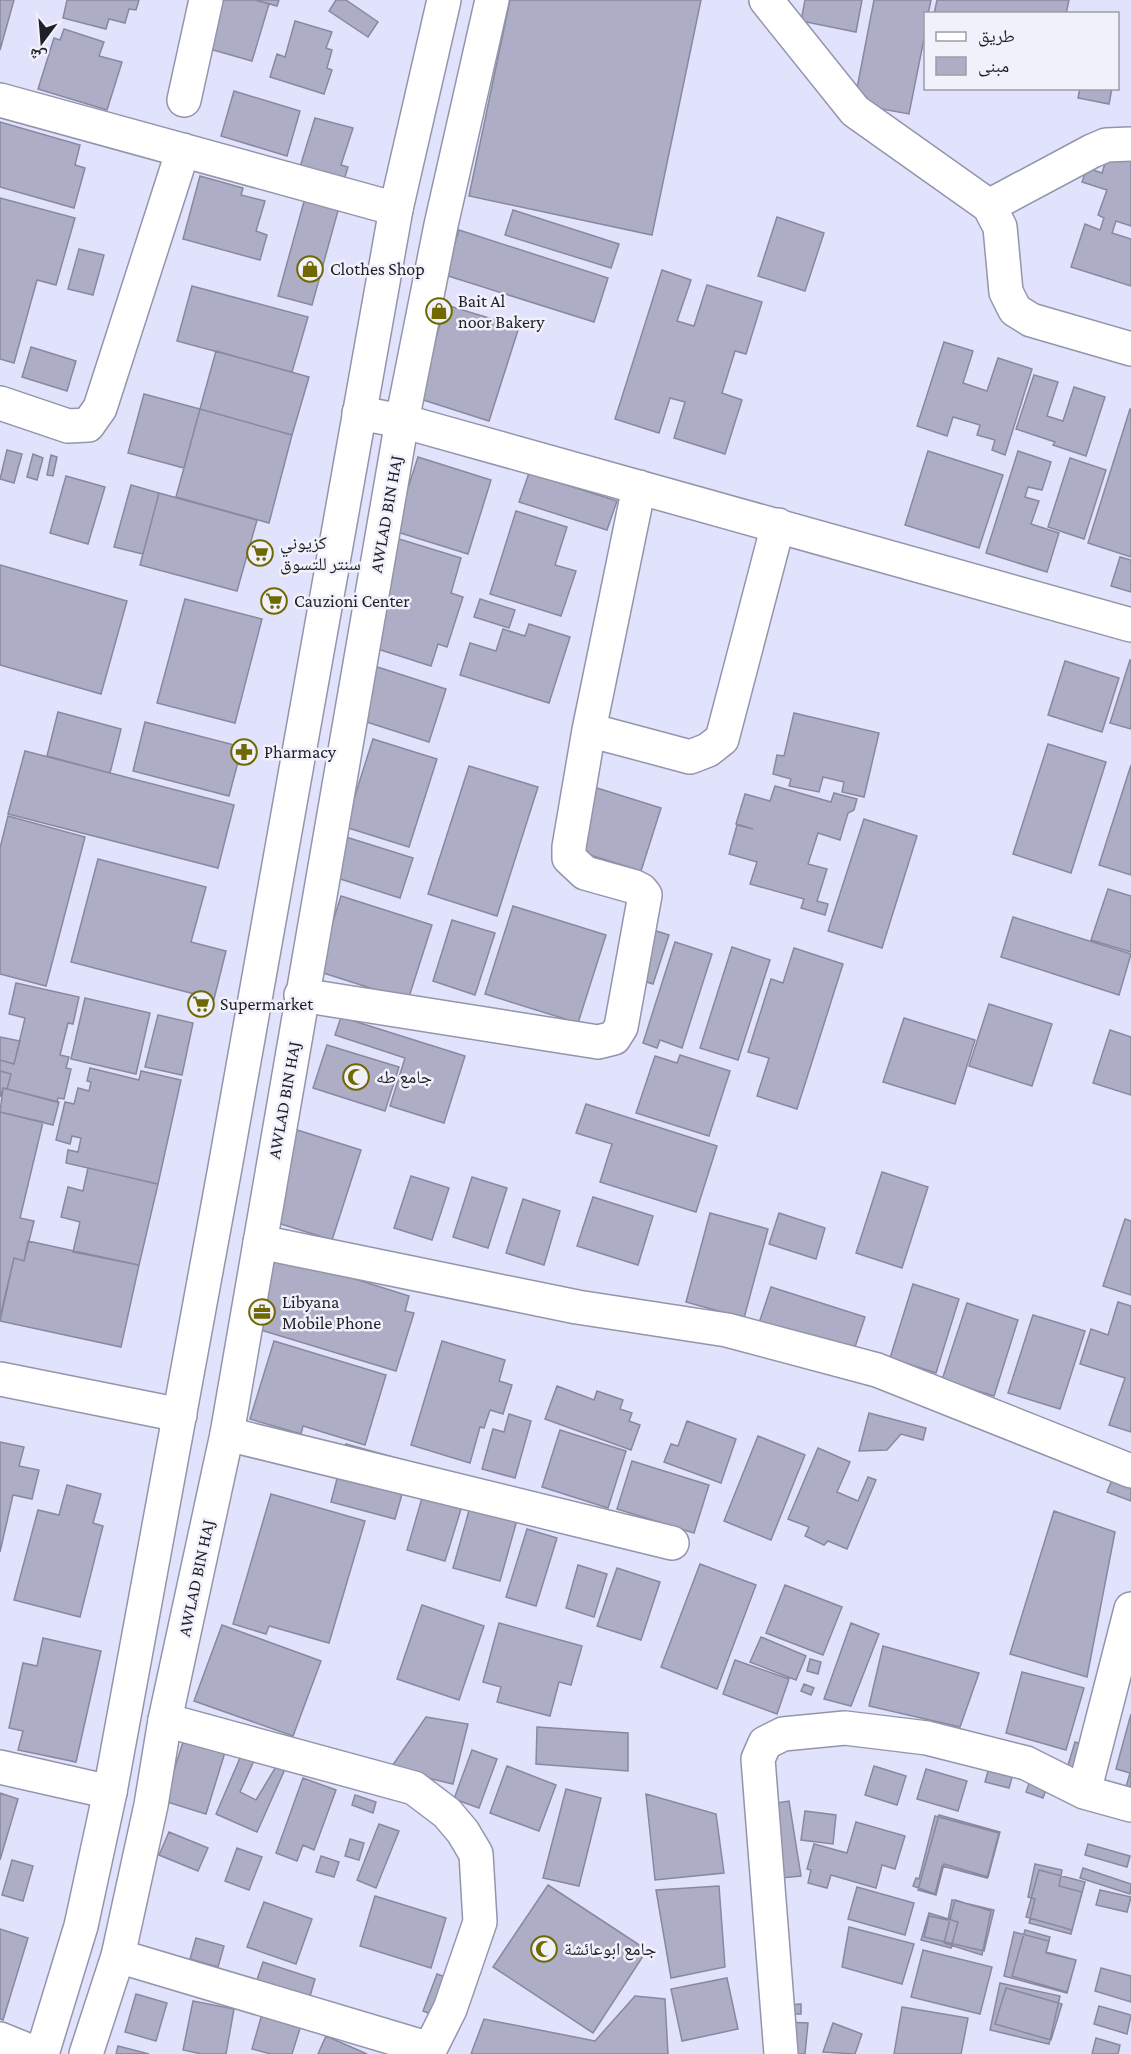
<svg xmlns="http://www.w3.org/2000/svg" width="1131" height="2054" viewBox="0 0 1131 2054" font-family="'Crimson Pro','Noto Naskh Arabic',serif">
<rect width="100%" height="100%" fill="#e1e2fc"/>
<path fill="#adadc6" stroke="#8888a0" stroke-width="1.5" d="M0 0H14L0 50Z
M67 0H139L136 10 129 9 125 23 109 19 106 29 63 18Z
M220 0H255L269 4 252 61 206 48Z
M255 0H279L277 6Z
M336 0H346L378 22 368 37 329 11Z
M510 0H701L652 235 469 196Z
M805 0H862L856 32 801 21Z
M874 0H931L928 14H926V29L909 114 854 104Z
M937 0H1069L1066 14H934Z
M295 21 332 32 326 48 332 50 327 68 332 70 324 94 270 77 277 54 285 57Z
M64 29 104 42 99 56 122 62 107 110 38 89 54 38 60 40Z
M1080 88H1112L1109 104 1078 98Z
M234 91 300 111 287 156 221 136Z
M315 118 353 128 341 165 348 167 344 180 300 167Z
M0 122 80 145 75 165 85 168 74 208 0 187Z
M1108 154 1131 161V226L1116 221 1112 233 1131 239V286L1071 267 1085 224 1100 230 1104 218 1098 215 1107 190 1082 182 1087 168 1102 173Z
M200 176 243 188 241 195 265 201 256 231 267 235 260 260 183 239Z
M0 198 75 218 56 285 37 280 14 363 0 359Z
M305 198 339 207 312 305 278 296Z
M513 210 619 244 611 268 505 235Z
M777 217 824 233 805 291 758 276Z
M459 230 608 278 594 322 445 275Z
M79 249 104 255 93 295 68 289Z
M662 270 691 280 677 321 694 326 707 285 762 302 746 354 735 351 722 393 742 400 725 454 674 438 685 402 670 398 659 433 615 419Z
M192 286 308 317 292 372 177 341Z
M446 305 519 327 489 421 417 398Z
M944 342 973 351 963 383 987 391 998 358 1032 369 1005 455 992 450 995 440 977 435 980 425 953 417 947 436 917 426Z
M31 347 76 361 67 391 22 377Z
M216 351 309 377 292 435 200 409Z
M1034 375 1058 382 1047 416 1063 421 1074 387 1105 397 1086 456 1053 445 1055 442 1016 429Z
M144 394 200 409 184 468 128 453Z
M200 409 292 435 269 523 176 497Z
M1130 409H1131V557L1088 543Z
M7 450 22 454 14 483 0 479Z
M928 451 1003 475 979 548 905 525Z
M1018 451 1051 462 1042 490 1028 487 1025 497 1039 501 1031 524 1059 533 1047 572 986 553Z
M33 454 43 458 37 480 27 477Z
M51 455 57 457 53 476 47 475Z
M418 457 491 480 468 554 394 531Z
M1070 458 1106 470 1084 539 1048 527Z
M529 473 617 501 607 530 519 502Z
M66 476 105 487 88 544 50 533Z
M131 485 159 493 143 554 114 547Z
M159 493 257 520 237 591 140 565Z
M516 511 567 527 555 565 576 571 561 616 490 594Z
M399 539 461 558 451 593 463 597 447 647 438 644 431 666 365 645Z
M1120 557 1131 560V592L1111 586Z
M0 565 127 601 101 694 0 665Z
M185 599 262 619 235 723 157 703Z
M480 599 515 610 509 628 474 617Z
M529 624 570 637 549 703 460 675 470 643 496 651 503 629 525 636Z
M1130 660 1131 661V729L1110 723Z
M1065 661 1119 678 1102 732 1048 715Z
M368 664 446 689 429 742 351 717Z
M58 712 121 729 110 773 47 756Z
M794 713 879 733 864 797 842 792 844 782 823 777 819 792 789 786 791 779 773 774 777 755 784 756Z
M145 722 242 747 229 796 133 771Z
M373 739 437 759 409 847 345 827Z
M1048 744 1106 762 1071 873 1013 854Z
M25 751 234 805 218 868 8 814Z
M1131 765V875L1099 865Z
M469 766 538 787 497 916 428 894Z
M775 786 831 802 834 793 857 799 854 810 848 813 840 840 818 833 808 864 827 869 817 901 828 904 825 915 801 908 804 899 750 884 757 862 729 854 737 825 753 829 736 824 745 794 770 801Z
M597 788 661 808 641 871 577 851Z
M8 816 85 837 46 986 0 974V848Z
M864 819 917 836 882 948 828 931Z
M346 837 413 858 400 898 334 877Z
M98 859 206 887 191 942 226 951 214 999 71 962Z
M1108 889 1131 896V952L1091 940Z
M341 896 432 925 408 1000 317 971Z
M513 906 606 935 578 1023 485 994Z
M1013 917 1131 954 1119 995 1001 957Z
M452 920 495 933 475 995 433 981Z
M650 929 669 935 653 984 634 978Z
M675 942 712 954 682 1048 660 1040 657 1048 643 1043Z
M732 947 770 960 738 1060 700 1048Z
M794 948 843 964 797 1109 757 1096 769 1058 748 1052 771 979 783 983Z
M16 983 79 997 73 1024 68 1023 60 1055 69 1057 66 1068 71 1069 64 1099 58 1098 57 1102 7 1089 11 1074 0 1071V1060L14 1064 25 1018 9 1014Z
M85 998 150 1013 136 1074 71 1059Z
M989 1004 1052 1024 1032 1086 969 1066Z
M158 1015 193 1023 182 1075 145 1067Z
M341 1017 465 1056 444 1123 390 1106 405 1058 335 1035Z
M904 1018 975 1040 955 1104 883 1082Z
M1110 1030 1131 1037V1095L1093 1083Z
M0 1037 20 1041 14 1064 0 1060Z
M327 1045 399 1067 385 1111 313 1088Z
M680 1055 730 1071 709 1136 636 1113 655 1056 677 1063Z
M90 1068 139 1080 141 1071 181 1080 158 1184 66 1163 68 1150 78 1152 81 1138 72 1136 70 1144 56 1140 65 1102 74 1104 78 1088 89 1091 91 1082 87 1081Z
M0 1071 11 1074 7 1089 3 1088 0 1097Z
M3 1088 59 1102 53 1125 0 1112Z
M586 1104 717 1146 696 1212 600 1182 612 1144 576 1133Z
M0 1112 43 1122 20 1218 34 1221 24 1261 14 1258 0 1317Z
M294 1129 361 1150 332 1240 265 1219Z
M88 1168 158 1184 139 1265 73 1252 80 1222 61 1217 68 1187 83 1191Z
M882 1172 928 1187 902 1268 856 1253Z
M411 1176 449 1188 432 1240 394 1228Z
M472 1177 507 1188 488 1248 453 1237Z
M593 1197 653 1216 638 1265 577 1246Z
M523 1199 560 1211 544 1265 506 1253Z
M710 1213 768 1229 744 1318 686 1302Z
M779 1213 825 1228 816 1259 769 1244Z
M1125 1219 1131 1221V1295L1103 1286Z
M28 1241 139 1265 121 1347 0 1321 14 1258 24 1261Z
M278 1249 357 1273 355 1279 409 1296 405 1311 414 1313 396 1371 254 1328Z
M913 1284 959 1299 936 1373 890 1358Z
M771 1287 865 1317 853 1353 759 1323Z
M1118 1302 1131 1306V1432L1109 1425 1125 1378 1080 1364 1091 1329 1108 1335Z
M967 1303 1018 1320 994 1396 942 1380Z
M1033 1315 1085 1331 1060 1409 1008 1393Z
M274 1341 386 1375 365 1445 303 1426 301 1434 250 1419Z
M442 1341 505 1360 499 1381 512 1385 503 1414 490 1410 484 1428 480 1427 470 1463 411 1445Z
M557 1386 594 1400 597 1391 623 1400 620 1409 632 1413 629 1421 640 1425 631 1450 545 1419Z
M869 1413 926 1428 923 1440 901 1434 887 1450 859 1451Z
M509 1414 531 1421 515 1478 482 1469 493 1429 504 1432Z
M687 1421 736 1439 721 1483 664 1462 671 1444 678 1446Z
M560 1430 626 1451 608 1508 542 1487Z
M758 1436 805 1455 771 1540 724 1521Z
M0 1442 24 1447 19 1466 39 1470 32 1499 13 1495 0 1552Z
M346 1444 411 1462 395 1519 331 1502Z
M818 1448 850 1462 837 1492 858 1501 868 1477 876 1480 847 1549 828 1541 824 1545 805 1536 809 1527 788 1519Z
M632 1461 709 1485 694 1533 617 1509Z
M1114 1475 1131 1481V1501L1107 1492Z
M67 1485 101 1494 93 1523 103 1526 80 1617 14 1600 38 1510 59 1515Z
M271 1494 365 1521 329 1643 269 1626 266 1634 233 1624Z
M422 1498 461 1509 445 1561 407 1550Z
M470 1507 517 1520 500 1581 453 1568Z
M1054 1511 1115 1532 1087 1677 1010 1654Z
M527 1529 557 1538 536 1606 506 1597Z
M700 1564 756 1585 717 1689 661 1667Z
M578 1565 607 1574 594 1617 566 1608Z
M617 1568 660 1582 641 1640 597 1626Z
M785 1585 842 1607 823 1655 766 1633Z
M422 1605 484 1626 459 1700 397 1679Z
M499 1623 582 1646 571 1685 559 1682 550 1716 497 1702 501 1687 483 1682Z
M851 1623 879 1634 851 1706 824 1699Z
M222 1625 321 1661 293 1736 194 1701Z
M761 1637 806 1656 796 1680 750 1662Z
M43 1638 101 1651 76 1762 18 1750 23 1731 9 1728 23 1663 37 1666Z
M883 1646 979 1673 960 1727 869 1706Z
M810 1659 821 1662 818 1674 807 1671Z
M735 1660 789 1679 777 1714 723 1694Z
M1022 1672 1084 1688 1066 1750 1006 1733Z
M804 1684 814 1688 811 1695 801 1691Z
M1131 1714V1795L1124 1794 1130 1773 1116 1769Z
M426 1717 468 1724 453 1784 390 1769Z
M537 1727 628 1733V1771L536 1764Z
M185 1736 226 1749 206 1814 164 1801Z
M1075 1742 1087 1746 1078 1776 1066 1772Z
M472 1750 497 1759 479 1808 454 1799Z
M243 1751 256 1756 240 1792 256 1800 277 1765 285 1769 257 1832 216 1814Z
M993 1753 1017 1760 1009 1788 985 1782Z
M507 1766 556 1785 539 1831 490 1813Z
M874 1766 906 1776 897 1805 865 1795Z
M926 1769 967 1781 958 1811 917 1799Z
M303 1778 336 1790 314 1850 303 1845 297 1861 276 1853Z
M1031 1778 1048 1784 1043 1798 1026 1792Z
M566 1789 601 1798 579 1886 543 1878Z
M0 1793 18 1799 0 1860Z
M646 1794 716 1814 724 1873 655 1880Z
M355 1795 376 1802 373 1813 352 1805Z
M789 1801 801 1876 781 1878 770 1804Z
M805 1811 836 1815 833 1844 801 1840Z
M939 1815 1000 1832 988 1877 944 1864 936 1895 918 1890Z
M935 1816 999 1833 987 1878 942 1866 935 1894 913 1886 916 1878 919 1879Z
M856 1822 905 1836 895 1869 882 1865 876 1888 831 1875 827 1888 808 1883 811 1870 807 1869 814 1844 847 1853Z
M379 1824 399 1831 376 1888 357 1880Z
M169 1832 208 1848 198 1871 159 1855Z
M350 1839 364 1843 359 1860 345 1856Z
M1088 1844 1130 1856 1127 1867 1085 1855Z
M237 1848 262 1857 249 1890 225 1881Z
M321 1856 339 1862 334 1877 316 1872Z
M12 1860 33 1866 23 1901 2 1895Z
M1035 1864 1062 1870 1059 1886 1082 1892 1071 1934 1029 1923 1035 1899 1028 1897Z
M1083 1868 1131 1884 1130 1894 1080 1878Z
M1039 1870 1085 1882 1072 1930 1026 1917Z
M548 1885 647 1950 593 2033 493 1967Z
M719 1886 725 1967 671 1978 656 1890Z
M857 1887 914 1903 905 1935 848 1919Z
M1100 1890 1131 1897 1127 1912 1096 1905Z
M375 1896 446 1918 431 1968 360 1946Z
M952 1900 994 1910 984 1951 924 1937 929 1916 948 1920Z
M955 1900 991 1911 982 1955 944 1943Z
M264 1902 312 1919 296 1964 247 1947Z
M929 1913 958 1922 951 1948 921 1940Z
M849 1927 914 1944 902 1984 842 1967Z
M0 1929 28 1938 3 2020 0 2019Z
M1025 1930 1050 1937 1046 1952 1076 1960 1067 1992 1012 1976Z
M1014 1932 1049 1941 1046 1953 1076 1960 1067 1993 1004 1976Z
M196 1938 224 1946 218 1967 190 1959Z
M923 1950 992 1967 980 2014 911 1997Z
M263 1962 315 1979 308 2003 255 1986Z
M1101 1968 1131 1976V2002L1095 1991Z
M437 1974 451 1979 436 2016 423 2011Z
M727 1978 738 2029 682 2041 671 1989Z
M1000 1983 1060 1996 1049 2044 990 2030Z
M1006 1988 1062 2004 1051 2040 995 2024Z
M136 1994 167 2003 156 2041 125 2032Z
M635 1996 665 1999 668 2054H471L484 2019 595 2041Z
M193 2001 234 2009 226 2054H202L183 2050Z
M801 2004V2014H785V2005Z
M1099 2006 1131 2015 1127 2034 1094 2024Z
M902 2007 968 2018 961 2054H894Z
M262 2014 301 2025 292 2054H271L252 2049Z
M784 2022 808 2023 805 2054H787Z
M833 2023 862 2034 855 2054 823 2052Z
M326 2036 367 2054H318Z
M1096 2038 1120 2045 1118 2054H1092Z
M118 2046 149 2054H116Z"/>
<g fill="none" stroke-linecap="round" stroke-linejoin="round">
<g stroke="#9494ac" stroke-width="36">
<path id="minor" d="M766 0 855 111 989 206 1000 227 1006 292 1015 310 1031 320 1131 349
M0 100 396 209
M184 100 206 0
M989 206 1092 151 1106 145 1131 144
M0 403 68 426 88 425 100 408 183 150
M359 413 402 421 1131 625
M589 730 690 757 708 750 722 739 778 525
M301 995 598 1042 614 1038 621 1027 645 895 641 890 635 887 585 873 569 858V847L589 730 639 487
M260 1242 577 1307 727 1330 877 1370 1131 1471
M0 1379 180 1415
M227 1434 672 1543
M165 1720 414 1788 447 1813 463 1832 476 1854 480 1922 450 2009 430 2049
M0 1767 110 1792
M1084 1792 1131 1609
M118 1956 430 2049 429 2054
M0 2039 37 2054
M781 2054 758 1759 765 1743 783 1734 845 1728 927 1738 1026 1763 1084 1792 1131 1805"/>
</g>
<g stroke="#9494ac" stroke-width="36">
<path id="secondary" d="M42 2054 81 1926 110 1792 224 1173 396 209 444 0
M86 2054 118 1956 151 1805 165 1720 227 1434 402 421 441 225 492 0"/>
</g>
<use href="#minor" stroke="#fff" stroke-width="33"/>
<use href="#secondary" stroke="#fff" stroke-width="33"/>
</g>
<defs>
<g id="shop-ring" transform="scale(1.35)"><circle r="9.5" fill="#f0f1fb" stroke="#706800" stroke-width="1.5"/><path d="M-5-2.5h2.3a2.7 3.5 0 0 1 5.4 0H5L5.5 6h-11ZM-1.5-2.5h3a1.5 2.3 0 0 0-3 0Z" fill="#706800"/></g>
<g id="supermarket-ring" transform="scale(1.35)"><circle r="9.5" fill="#f0f1fb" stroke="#706800" stroke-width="1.5"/><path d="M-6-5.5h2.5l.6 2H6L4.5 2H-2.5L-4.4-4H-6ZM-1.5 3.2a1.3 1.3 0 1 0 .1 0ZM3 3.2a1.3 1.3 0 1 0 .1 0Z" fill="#706800"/></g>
<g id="pharmacy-ring" transform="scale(1.35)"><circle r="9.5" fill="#f0f1fb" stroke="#706800" stroke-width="1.5"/><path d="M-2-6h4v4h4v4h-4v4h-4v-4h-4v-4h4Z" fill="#706800"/></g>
<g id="mosque-ring" transform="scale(1.35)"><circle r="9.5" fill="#f0f1fb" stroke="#706800" stroke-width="1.5"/><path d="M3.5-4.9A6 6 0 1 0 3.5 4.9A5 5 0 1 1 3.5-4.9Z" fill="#706800"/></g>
<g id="office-ring" transform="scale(1.35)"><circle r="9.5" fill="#f0f1fb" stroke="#706800" stroke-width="1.5"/><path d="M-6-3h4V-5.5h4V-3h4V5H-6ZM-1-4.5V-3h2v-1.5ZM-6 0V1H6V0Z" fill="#706800"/></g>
</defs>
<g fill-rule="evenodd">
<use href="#shop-ring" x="310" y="269"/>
<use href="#shop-ring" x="439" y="311"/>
<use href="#supermarket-ring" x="260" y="553"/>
<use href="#supermarket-ring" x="274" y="601"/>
<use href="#pharmacy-ring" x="244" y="752"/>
<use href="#supermarket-ring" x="201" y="1004"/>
<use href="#mosque-ring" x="356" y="1077"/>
<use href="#office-ring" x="262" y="1312"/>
<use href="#mosque-ring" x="544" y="1949"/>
</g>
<g text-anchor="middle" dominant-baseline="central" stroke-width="5" stroke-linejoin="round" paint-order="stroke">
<g font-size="18" fill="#1f1f28" stroke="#f0f1fb" text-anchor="start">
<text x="330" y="269">Clothes Shop</text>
<text x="458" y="301">Bait Al<tspan x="458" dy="21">noor Bakery</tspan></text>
<text x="280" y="543">كزيوني<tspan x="280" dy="21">سنتر للتسوق</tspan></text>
<text x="294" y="601">Cauzioni Center</text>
<text x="264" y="752">Pharmacy</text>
<text x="220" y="1004">Supermarket</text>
<text x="376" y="1077">جامع طه</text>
<text x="282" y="1302">Libyana<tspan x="282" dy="21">Mobile Phone</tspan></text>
<text x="564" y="1949">جامع ابوعائشة</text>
</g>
<g font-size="18" fill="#1f1f28" stroke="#f0f1fb">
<text transform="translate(386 514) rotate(-80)">AWLAD BIN HAJ</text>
<text transform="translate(284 1100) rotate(-80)">AWLAD BIN HAJ</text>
<text transform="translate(196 1578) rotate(-78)">AWLAD BIN HAJ</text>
</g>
</g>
<rect x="924" y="12" width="195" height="78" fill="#f0f1fb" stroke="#9c9da7" stroke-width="1.5"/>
<rect x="936" y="32" width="30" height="9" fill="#ffffff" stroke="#9c9da7" stroke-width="1.5"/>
<text x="978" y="42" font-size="18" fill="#1f1f28">طريق</text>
<rect x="936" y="57" width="30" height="18" fill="#adadc6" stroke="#9c9da7" stroke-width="1.5"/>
<text x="978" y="72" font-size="18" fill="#1f1f28">مبنى</text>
<g transform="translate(42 42) rotate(196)" stroke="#f0f1fb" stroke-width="4.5" paint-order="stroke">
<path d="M0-4.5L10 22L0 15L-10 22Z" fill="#1f1f28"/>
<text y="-9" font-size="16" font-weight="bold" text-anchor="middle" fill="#1f1f28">ش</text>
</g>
</svg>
